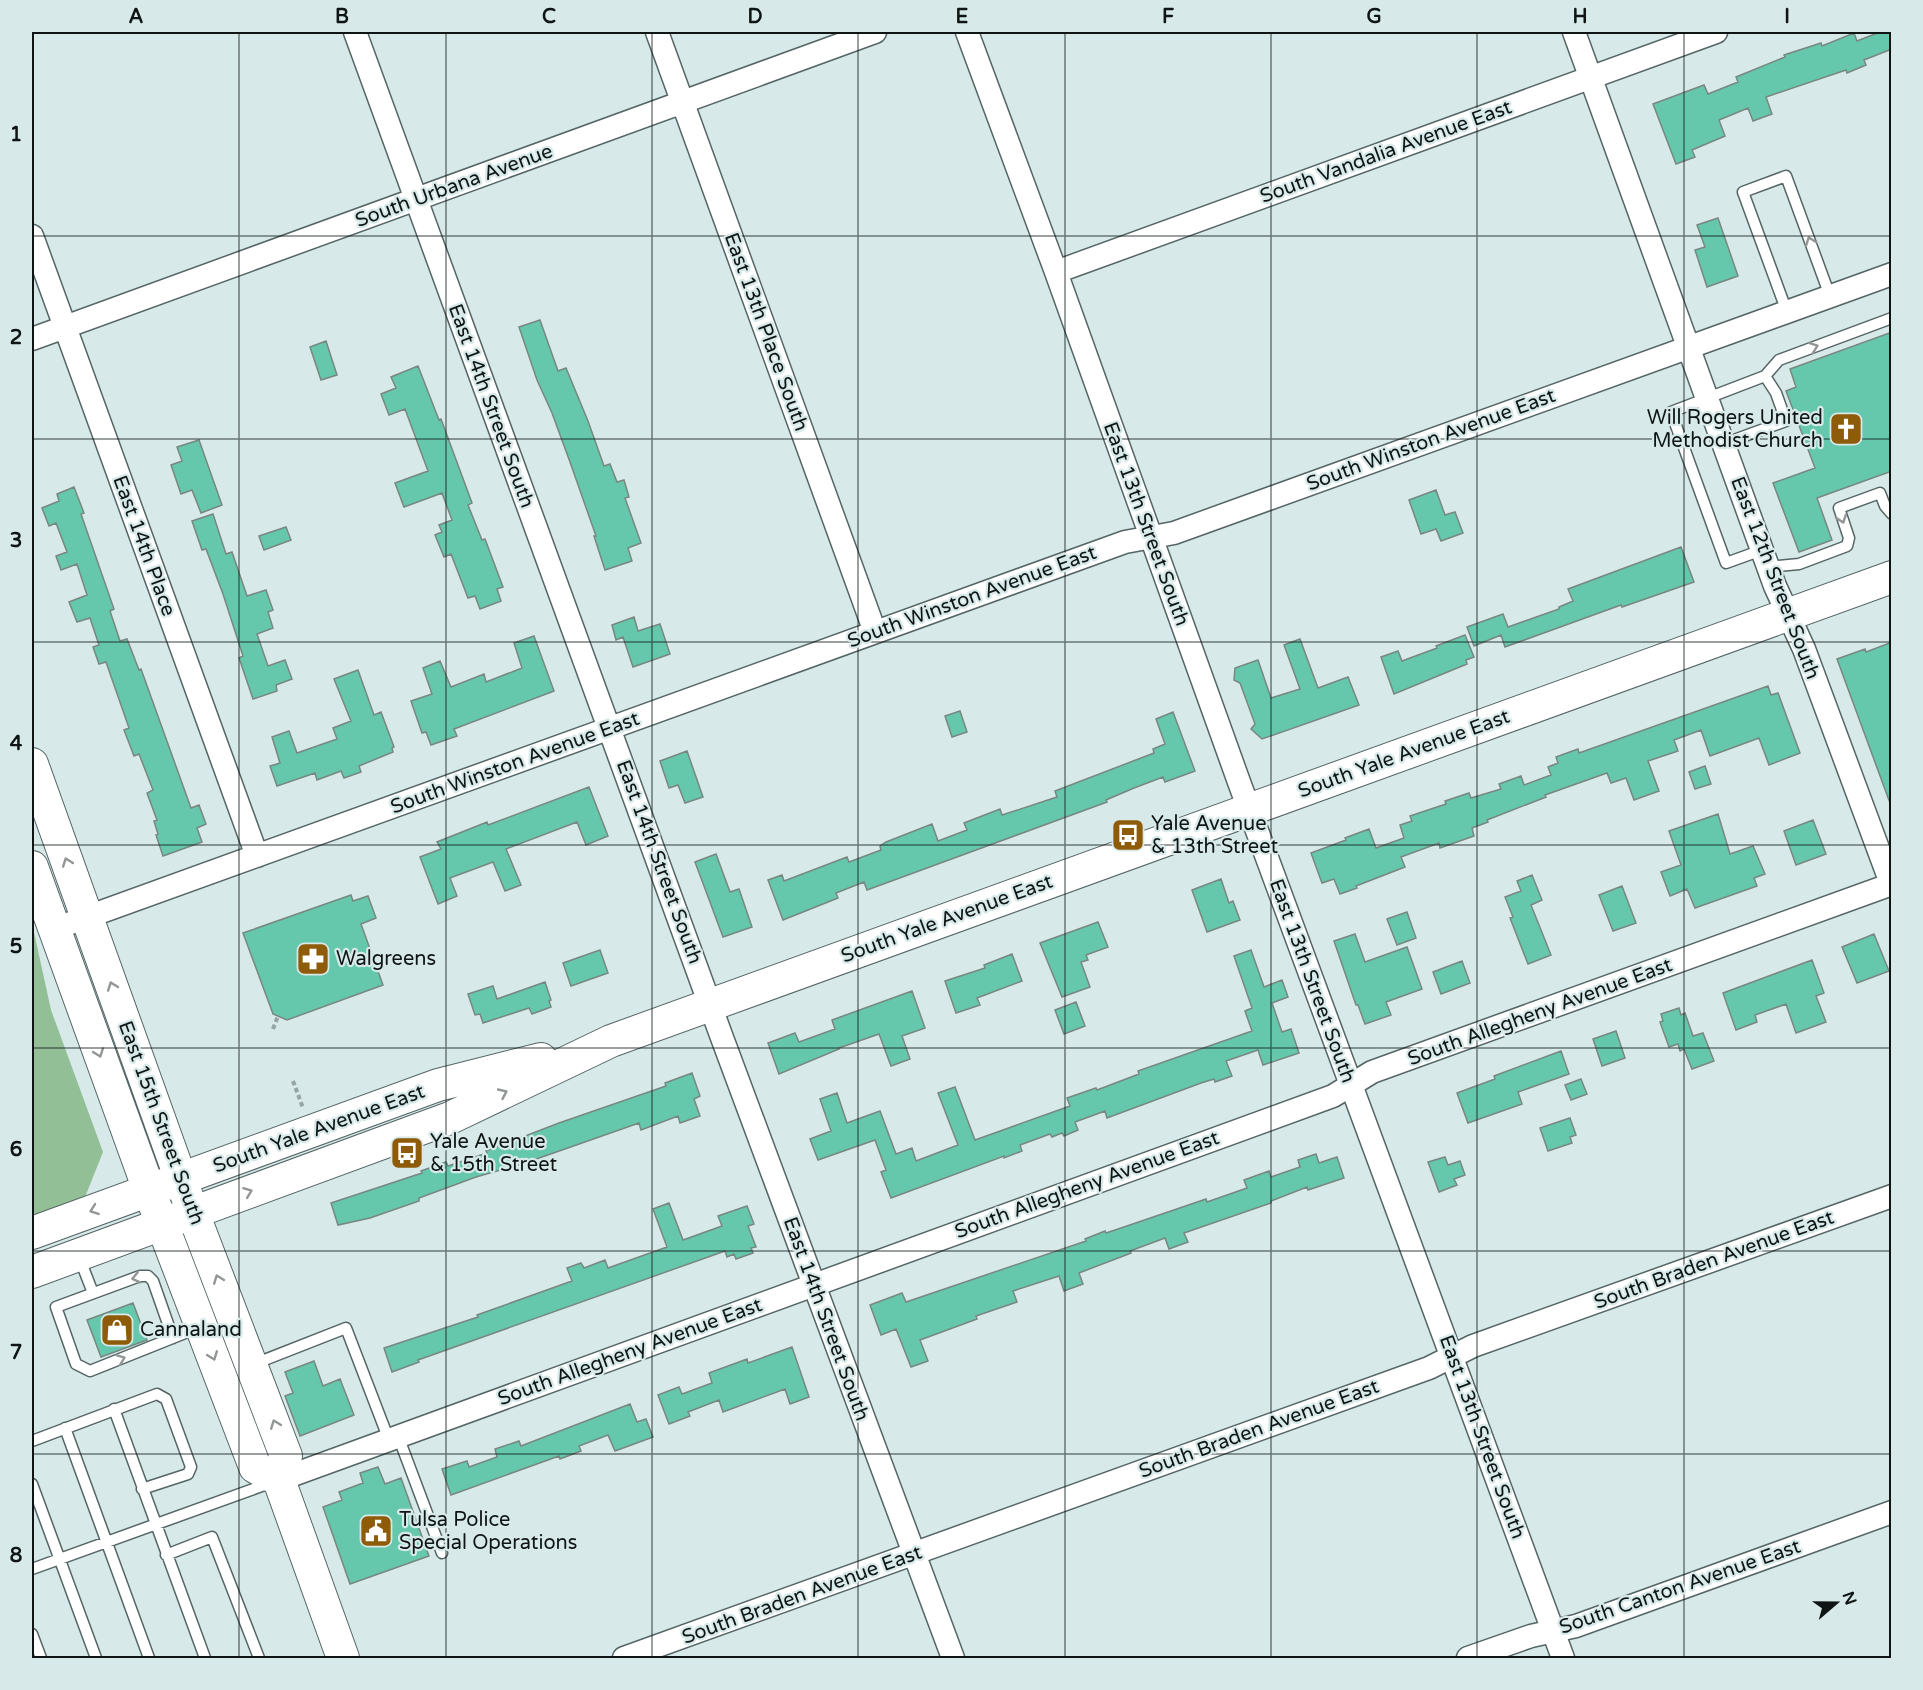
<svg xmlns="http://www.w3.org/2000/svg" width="1923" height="1690" viewBox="0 0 1923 1690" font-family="'Varela Round',sans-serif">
<rect width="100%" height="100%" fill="#d7e9e9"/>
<path fill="#92bf96" d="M32 923 51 1010 103 1152 85 1197 32 1216Z"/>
<path fill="#65c7ab" stroke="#788782" stroke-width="1.5" d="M1880 32H1892V49L1864 60 1866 65 1847 73 1846 70 1766 97 1772 114 1753 121 1748 108 1719 120 1725 136 1692 150 1695 157 1676 164 1653 104 1704 85 1708 94 1738 82 1736 77 1785 57 1784 55 1821 43 1822 46 1854 33 1857 41Z
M1718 218 1738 276 1707 287 1695 250 1705 247 1697 225Z
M540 320 558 371 566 368 588 421 604 466 610 464 617 482 624 480 629 497 625 498 641 543 628 548 632 561 605 570 594 536H596L570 462 552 413 537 380 519 327Z
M1892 332V471L1817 498 1832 540 1799 552 1773 483 1815 468 1786 391 1796 387 1790 369Z
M326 341 337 375 321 380 310 347Z
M418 366 439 420 441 419 472 503 468 505 482 540 485 539 503 587 497 589 501 601 480 609 475 596 468 598 451 554 444 557 435 535 442 532 439 525 452 520 442 493 404 507 395 483 428 471 405 409 389 415 381 394 396 388 391 377Z
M199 440 222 505 201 513 192 490 181 494 171 465 182 461 177 447Z
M74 487 84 513 81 514 114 609 110 611 120 641 127 639 139 670 141 669 191 808 199 805 206 824 197 828 202 842 163 856 156 835 158 834 154 821 157 820 147 793 153 790 139 754 134 756 124 730 129 728 106 662 99 664 93 647 99 645 90 618 77 622 69 602 87 595 77 564 61 570 56 556 67 552 56 523 49 526 42 508 59 501 57 494Z
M1436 490 1445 515 1455 512 1463 533 1441 541 1436 529 1421 534 1409 500Z
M213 514 226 554 232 552 247 596 266 590 273 610 268 612 273 628 257 634 268 666 285 660 292 679 276 685 277 691 253 699 239 658 243 656 223 594 206 549 202 550 192 521Z
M286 527 291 540 264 550 259 536Z
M1681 547 1694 582 1622 607 1621 605 1505 647 1501 635 1474 646 1467 627 1503 614 1508 627 1559 609V607L1573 601 1568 589Z
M634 617 638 631 660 624 670 654 633 667 623 637 616 640 612 625Z
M1465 635 1474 657 1466 660 1467 664 1394 694 1381 657 1398 651 1402 661 1437 648 1436 646Z
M534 636 554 691 454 729 457 736 431 745 426 732 422 733 411 701 432 694 423 668 440 661 451 687 484 674 486 682 522 668 514 643Z
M1300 639 1318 688 1348 677 1359 705 1262 739 1251 729 1255 724 1240 683 1234 680 1235 668 1258 660 1271 698 1300 689 1284 645Z
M1892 642V802L1890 803 1837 659 1865 649 1866 652Z
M358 670 374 715 381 712 394 747 392 748 393 752 359 766 361 772 344 778 341 771 317 780 315 773 277 786 270 766 280 763 272 737 289 731 297 753 337 739 333 728 351 721 334 679Z
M1768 686 1771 695 1778 693 1800 753 1769 765 1759 738 1710 756 1701 730 1674 740 1678 751 1648 761 1659 791 1634 800 1626 778 1611 783 1607 773 1545 795 1546 797 1487 820 1488 822 1472 828 1474 836 1440 848 1439 843 1401 857 1405 867 1356 886 1357 888 1340 894 1334 879 1322 883 1311 853 1346 840 1345 838 1369 829 1376 848 1404 838 1400 825 1412 821 1410 816 1446 804 1445 801 1469 793 1471 798 1501 789 1499 784 1521 776 1524 785 1551 775 1548 767 1558 763 1556 757 1578 749 1579 753Z
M960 711 967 732 952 737 945 716Z
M1173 712 1195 771 1165 782 1163 777 1134 788 1106 800 1107 802 867 890 864 882 836 893 838 898 783 920 768 880 782 875 784 881 847 857 849 862 881 850 880 846 886 842 932 824 938 841 967 830 964 823 1000 809 1002 815 1057 797 1055 791 1154 753 1153 749 1165 744 1156 719Z
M687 751 703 797 685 803 678 785 669 788 660 761Z
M1705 766 1711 784 1695 789 1689 772Z
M589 787 608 836 586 845 577 822 506 849 521 885 505 891 493 862 450 878 457 896 438 904 420 857 441 849 437 842 487 822 488 825Z
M1718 814 1730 854 1753 846 1765 874 1754 878 1757 886 1695 908 1687 889 1670 896 1661 872 1681 865 1669 831Z
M1813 820 1826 854 1796 865 1784 831Z
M716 854 730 892 739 889 752 927 723 937 695 862Z
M1532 875 1542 900 1531 905 1551 955 1528 964 1510 918 1513 917 1505 897 1521 891 1517 881Z
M1221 879 1229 903 1233 901 1240 920 1207 932 1192 890Z
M1622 886 1636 923 1613 931 1599 895Z
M351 895 353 901 368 896 376 918 361 924 383 985 287 1020 273 1014 243 933Z
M1407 912 1416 938 1397 945 1387 919Z
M1098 922 1108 947 1086 955 1088 960 1081 962 1090 987 1062 997 1040 943Z
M1355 934 1365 962 1407 947 1422 989 1386 1002 1391 1015 1365 1024 1358 1005H1356L1334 941Z
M1874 934 1889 971 1857 983 1842 947Z
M600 950 608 973 571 986 563 963Z
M1251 950 1264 987 1282 980 1288 997 1272 1003 1282 1032 1291 1029 1299 1053 1263 1065 1258 1050 1226 1061 1232 1076 1215 1082 1214 1079 1201 1083 1107 1118 1105 1111 1075 1122 1078 1130 1064 1136 1062 1133 1052 1137 1050 1134 1020 1145 1022 1151 1004 1158V1156L891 1198 881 1172 886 1170 875 1140 818 1160 810 1139 831 1131 820 1099 837 1093 847 1123 880 1111 896 1154 912 1148 916 1161 958 1145 938 1093 955 1087 975 1140 1070 1106 1067 1098 1096 1088 1097 1090 1139 1074 1138 1071 1252 1031 1245 1011 1252 1008 1234 956Z
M1012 954 1022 981 977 998 980 1005 956 1013 945 981 985 968 984 965Z
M1812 960 1824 993 1816 996 1826 1022 1796 1033 1786 1004 1755 1015 1757 1022 1736 1030 1723 993Z
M1462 961 1470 983 1441 994 1433 972Z
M545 982 551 1000 549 1001 551 1007 532 1014 529 1008 483 1023 480 1014 475 1015 468 994 493 986 497 999Z
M912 991 925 1028 902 1036 910 1059 891 1066 879 1034 839 1048V1049L779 1074 768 1043 795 1033 799 1042 835 1029 832 1020Z
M1076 1002 1085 1026 1064 1034 1055 1010Z
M1679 1008 1681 1015 1685 1013 1693 1036 1703 1033 1714 1061 1692 1069 1684 1049 1680 1051 1678 1044 1669 1047 1660 1022 1663 1021 1661 1014Z
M1616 1031 1625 1058 1602 1066 1593 1039Z
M1561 1051 1569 1074 1518 1092 1522 1104 1468 1123 1457 1093 1495 1079 1494 1076Z
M692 1073 700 1096 694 1099 700 1116 680 1123 678 1116 641 1130 639 1123 525 1163 476 1177 419 1198V1201L370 1218 338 1225 331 1203 422 1173 421 1171 446 1162 448 1166 487 1153 486 1151 559 1123 666 1086 665 1083Z
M1581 1079 1587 1094 1571 1100 1565 1085Z
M1570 1118 1576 1135 1570 1137 1572 1143 1548 1151 1540 1128Z
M1316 1154 1319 1163 1337 1157 1344 1178 1308 1190 1307 1187 1271 1201V1203L1184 1233 1188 1242 1169 1249 1165 1238 1130 1251 1131 1253 1079 1273 1083 1284 1064 1291 1059 1276 1013 1291 1017 1302 976 1316 977 1319 920 1340 928 1361 911 1367 896 1329 881 1335 870 1305 902 1293 906 1302 1086 1241 1085 1239 1105 1231 1106 1233 1121 1228 1206 1199 1207 1202 1247 1188 1244 1180 1269 1171 1271 1177 1300 1167 1298 1160Z
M1445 1157 1448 1165 1460 1161 1465 1175 1454 1179 1457 1185 1439 1192 1428 1162Z
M669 1203 683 1240 722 1226 718 1216 747 1206 754 1224 748 1226 756 1247 751 1248 753 1253 736 1259 734 1254 727 1257 725 1251 418 1360 419 1362 392 1372 384 1348 478 1317 477 1315 572 1281 567 1268 581 1263 584 1268 605 1260 608 1268 667 1247 653 1209Z
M133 1303 147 1340 101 1357 87 1320Z
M792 1347 809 1397 790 1404 785 1389 723 1412 719 1400 688 1412 690 1416 669 1424 658 1395 679 1387 682 1394 712 1383 709 1373 747 1359 748 1363Z
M314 1361 323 1386 340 1379 354 1415 300 1436 285 1396 293 1393 285 1372Z
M630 1404 637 1422 646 1419 653 1437 615 1451 608 1435 579 1446 581 1451 560 1459 559 1456 451 1495 442 1469 467 1461 469 1467 497 1457 495 1449 519 1441 521 1446Z
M378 1467 385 1484 401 1478 429 1556 350 1584 323 1507 342 1500 339 1492 363 1483 360 1473Z"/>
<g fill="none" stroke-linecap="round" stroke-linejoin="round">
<g stroke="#556565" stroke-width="13">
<path id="service" d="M1787 312 1743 192 1786 176 1830 296
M1765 376 1779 360 1892 318
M1723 444 1786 421 1776 393 1765 376 1671 412 1726 563 1762 550
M1768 567 1799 564 1847 546 1849 538 1839 508 1880 493 1885 506 1892 514
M79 1257 93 1293
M173 1338 153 1281 148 1276H140L56 1307 76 1364 90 1371 200 1327
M254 1364 346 1328 389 1440
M114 1409 205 1658
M65 1428 149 1658
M398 1436 442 1553
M32 1441 157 1394 166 1399 191 1467 188 1474 142 1489
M32 1484 96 1658
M166 1555 212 1537 259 1658
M32 1569 270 1483
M32 1634 41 1658"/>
</g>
<g stroke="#556565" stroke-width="25">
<path id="minor" d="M355 32 721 1035 953 1658
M657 32 875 632
M967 32 1056 272 1239 782 1563 1658
M1574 32 1775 586 1804 649 1892 886
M32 236 257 856
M1056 272 1716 32
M32 339 875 32
M54 929 1125 542 1174 533 1892 274
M279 1480 1333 1096 1372 1072 1892 884
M624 1658 1429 1368 1473 1346 1892 1196
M1468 1658 1531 1636 1576 1626 1892 1512"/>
</g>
<g stroke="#556565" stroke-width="34">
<path id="secondary" d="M32 764 193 1213 286 1456 279 1480 343 1658
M32 867 149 1190 255 1467 279 1480
M32 1233 438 1085 541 1059
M32 1272 450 1118 611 1041 1892 577"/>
</g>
<path stroke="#96a4a4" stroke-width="4" stroke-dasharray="4.5 3" stroke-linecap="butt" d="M273 1029 278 1016
M293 1081 303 1108"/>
<use href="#service" stroke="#fff" stroke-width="10"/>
<use href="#minor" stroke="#fff" stroke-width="22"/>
<use href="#secondary" stroke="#fff" stroke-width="32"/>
</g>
<defs><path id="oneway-chevron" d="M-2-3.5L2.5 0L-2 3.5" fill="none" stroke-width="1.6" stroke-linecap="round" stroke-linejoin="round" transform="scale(1.5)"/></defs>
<g stroke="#939696">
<use href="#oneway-chevron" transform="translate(1810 241) rotate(-110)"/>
<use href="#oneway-chevron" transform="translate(1814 347) rotate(-20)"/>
<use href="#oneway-chevron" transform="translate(1842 519) rotate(71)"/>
<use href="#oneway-chevron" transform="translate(67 862) rotate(-110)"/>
<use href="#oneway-chevron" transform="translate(112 986) rotate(-110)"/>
<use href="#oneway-chevron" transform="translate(99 1053) rotate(70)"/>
<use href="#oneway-chevron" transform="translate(503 1093) rotate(-25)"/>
<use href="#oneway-chevron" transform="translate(248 1192) rotate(-21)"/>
<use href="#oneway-chevron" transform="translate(94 1210) rotate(160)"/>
<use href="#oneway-chevron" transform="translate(136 1278) rotate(167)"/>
<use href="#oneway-chevron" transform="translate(218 1279) rotate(-111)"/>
<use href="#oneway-chevron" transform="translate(213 1356) rotate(69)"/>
<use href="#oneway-chevron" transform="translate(121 1359) rotate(-21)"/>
<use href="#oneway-chevron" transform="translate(275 1424) rotate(-111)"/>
</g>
<path fill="none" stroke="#0f1515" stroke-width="1.5" stroke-opacity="0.55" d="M239 32V1658M446 32V1658M652 32V1658M858 32V1658M1065 32V1658M1271 32V1658M1477 32V1658M1684 32V1658M32 236H1892M32 439H1892M32 642H1892M32 845H1892M32 1048H1892M32 1251H1892M32 1454H1892"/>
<defs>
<g id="church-square" transform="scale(1.725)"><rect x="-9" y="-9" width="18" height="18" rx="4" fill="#8e5b09" stroke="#d7e9e9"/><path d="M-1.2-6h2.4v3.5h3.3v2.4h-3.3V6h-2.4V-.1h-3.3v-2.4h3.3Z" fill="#fff"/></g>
<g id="bus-square" transform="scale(1.725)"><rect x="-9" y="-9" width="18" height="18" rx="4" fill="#8e5b09" stroke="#d7e9e9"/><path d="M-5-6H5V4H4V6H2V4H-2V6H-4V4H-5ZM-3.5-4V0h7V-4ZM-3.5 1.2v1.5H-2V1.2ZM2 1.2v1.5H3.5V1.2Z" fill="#fff"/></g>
<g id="pharmacy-square" transform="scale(1.725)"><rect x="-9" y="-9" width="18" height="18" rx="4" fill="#8e5b09" stroke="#d7e9e9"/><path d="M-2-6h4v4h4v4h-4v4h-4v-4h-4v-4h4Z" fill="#fff"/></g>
<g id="shop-square" transform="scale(1.725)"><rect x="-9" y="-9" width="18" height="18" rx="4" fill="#8e5b09" stroke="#d7e9e9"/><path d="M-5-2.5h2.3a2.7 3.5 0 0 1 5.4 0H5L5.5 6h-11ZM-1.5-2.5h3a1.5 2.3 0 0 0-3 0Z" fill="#fff"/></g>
<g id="civic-square" transform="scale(1.725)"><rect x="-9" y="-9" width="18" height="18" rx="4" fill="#8e5b09" stroke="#d7e9e9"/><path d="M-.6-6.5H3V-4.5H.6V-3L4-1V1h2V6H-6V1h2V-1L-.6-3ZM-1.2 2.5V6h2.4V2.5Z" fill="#fff"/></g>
</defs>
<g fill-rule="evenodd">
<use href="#church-square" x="1846" y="429"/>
<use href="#bus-square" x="1128" y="835"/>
<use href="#pharmacy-square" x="313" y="959"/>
<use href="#bus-square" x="407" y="1153"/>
<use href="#shop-square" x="117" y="1330"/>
<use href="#civic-square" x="376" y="1531"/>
</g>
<g text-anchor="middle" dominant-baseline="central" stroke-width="4.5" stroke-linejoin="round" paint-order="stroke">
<g font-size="20" fill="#0f1515" stroke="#d7e9e9">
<text transform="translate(1386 152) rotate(-20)">South Vandalia Avenue East</text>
<text transform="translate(454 186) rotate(-20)">South Urbana Avenue</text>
<text transform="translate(766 332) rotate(70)">East 13th Place South</text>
<text transform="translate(491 406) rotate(70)">East 14th Street South</text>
<text transform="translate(1431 440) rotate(-20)">South Winston Avenue East</text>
<text transform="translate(1146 524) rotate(70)">East 13th Street South</text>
<text transform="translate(144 546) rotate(70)">East 14th Place</text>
<text transform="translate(1775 578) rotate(69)">East 12th Street South</text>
<text transform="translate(972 597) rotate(-20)">South Winston Avenue East</text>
<text transform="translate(1404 754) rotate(-20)">South Yale Avenue East</text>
<text transform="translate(515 763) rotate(-20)">South Winston Avenue East</text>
<text transform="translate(659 862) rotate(70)">East 14th Street South</text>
<text transform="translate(947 919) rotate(-20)">South Yale Avenue East</text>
<text transform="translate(1312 981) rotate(70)">East 13th Street South</text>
<text transform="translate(1540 1012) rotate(-20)">South Allegheny Avenue East</text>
<text transform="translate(161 1123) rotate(70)">East 15th Street South</text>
<text transform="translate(319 1129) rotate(-20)">South Yale Avenue East</text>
<text transform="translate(1087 1185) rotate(-20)">South Allegheny Avenue East</text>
<text transform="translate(1714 1260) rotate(-20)">South Braden Avenue East</text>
<text transform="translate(826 1319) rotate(70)">East 14th Street South</text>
<text transform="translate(630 1352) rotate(-20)">South Allegheny Avenue East</text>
<text transform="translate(1259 1429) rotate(-20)">South Braden Avenue East</text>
<text transform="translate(1482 1437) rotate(70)">East 13th Street South</text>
<text transform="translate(1680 1587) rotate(-19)">South Canton Avenue East</text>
<text transform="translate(802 1595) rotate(-20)">South Braden Avenue East</text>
</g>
<g font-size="20" fill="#0f1515" stroke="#d7e9e9" text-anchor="start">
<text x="1823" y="418" text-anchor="end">Will Rogers United<tspan x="1823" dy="23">Methodist Church</tspan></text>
<text x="1151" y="824">Yale Avenue<tspan x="1151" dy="23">&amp; 13th Street</tspan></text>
<text x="336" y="959">Walgreens</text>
<text x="430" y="1142">Yale Avenue<tspan x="430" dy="23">&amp; 15th Street</tspan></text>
<text x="140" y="1330">Cannaland</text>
<text x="399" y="1520">Tulsa Police<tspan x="399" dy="23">Special Operations</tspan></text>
</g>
</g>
<rect width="1923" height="1690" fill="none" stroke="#d7e9e9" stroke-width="66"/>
<g transform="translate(1836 1603) rotate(70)" stroke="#d7e9e9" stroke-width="4.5" paint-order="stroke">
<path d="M0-4.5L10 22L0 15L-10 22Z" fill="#0f1515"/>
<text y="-9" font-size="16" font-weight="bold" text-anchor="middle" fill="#0f1515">N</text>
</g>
<rect x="33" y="33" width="1857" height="1624" fill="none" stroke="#0f1515" stroke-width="2"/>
<g font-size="20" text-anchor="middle" font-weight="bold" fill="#0f1515">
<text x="136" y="23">A</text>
<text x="342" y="23">B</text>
<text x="549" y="23">C</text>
<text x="755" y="23">D</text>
<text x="962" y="23">E</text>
<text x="1168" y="23">F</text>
<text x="1374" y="23">G</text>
<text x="1580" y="23">H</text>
<text x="1787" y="23">I</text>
<text x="16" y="141">1</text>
<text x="16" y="344">2</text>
<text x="16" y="547">3</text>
<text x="16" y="750">4</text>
<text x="16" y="953">5</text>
<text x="16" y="1156">6</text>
<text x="16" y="1359">7</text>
<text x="16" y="1562">8</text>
</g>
</svg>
